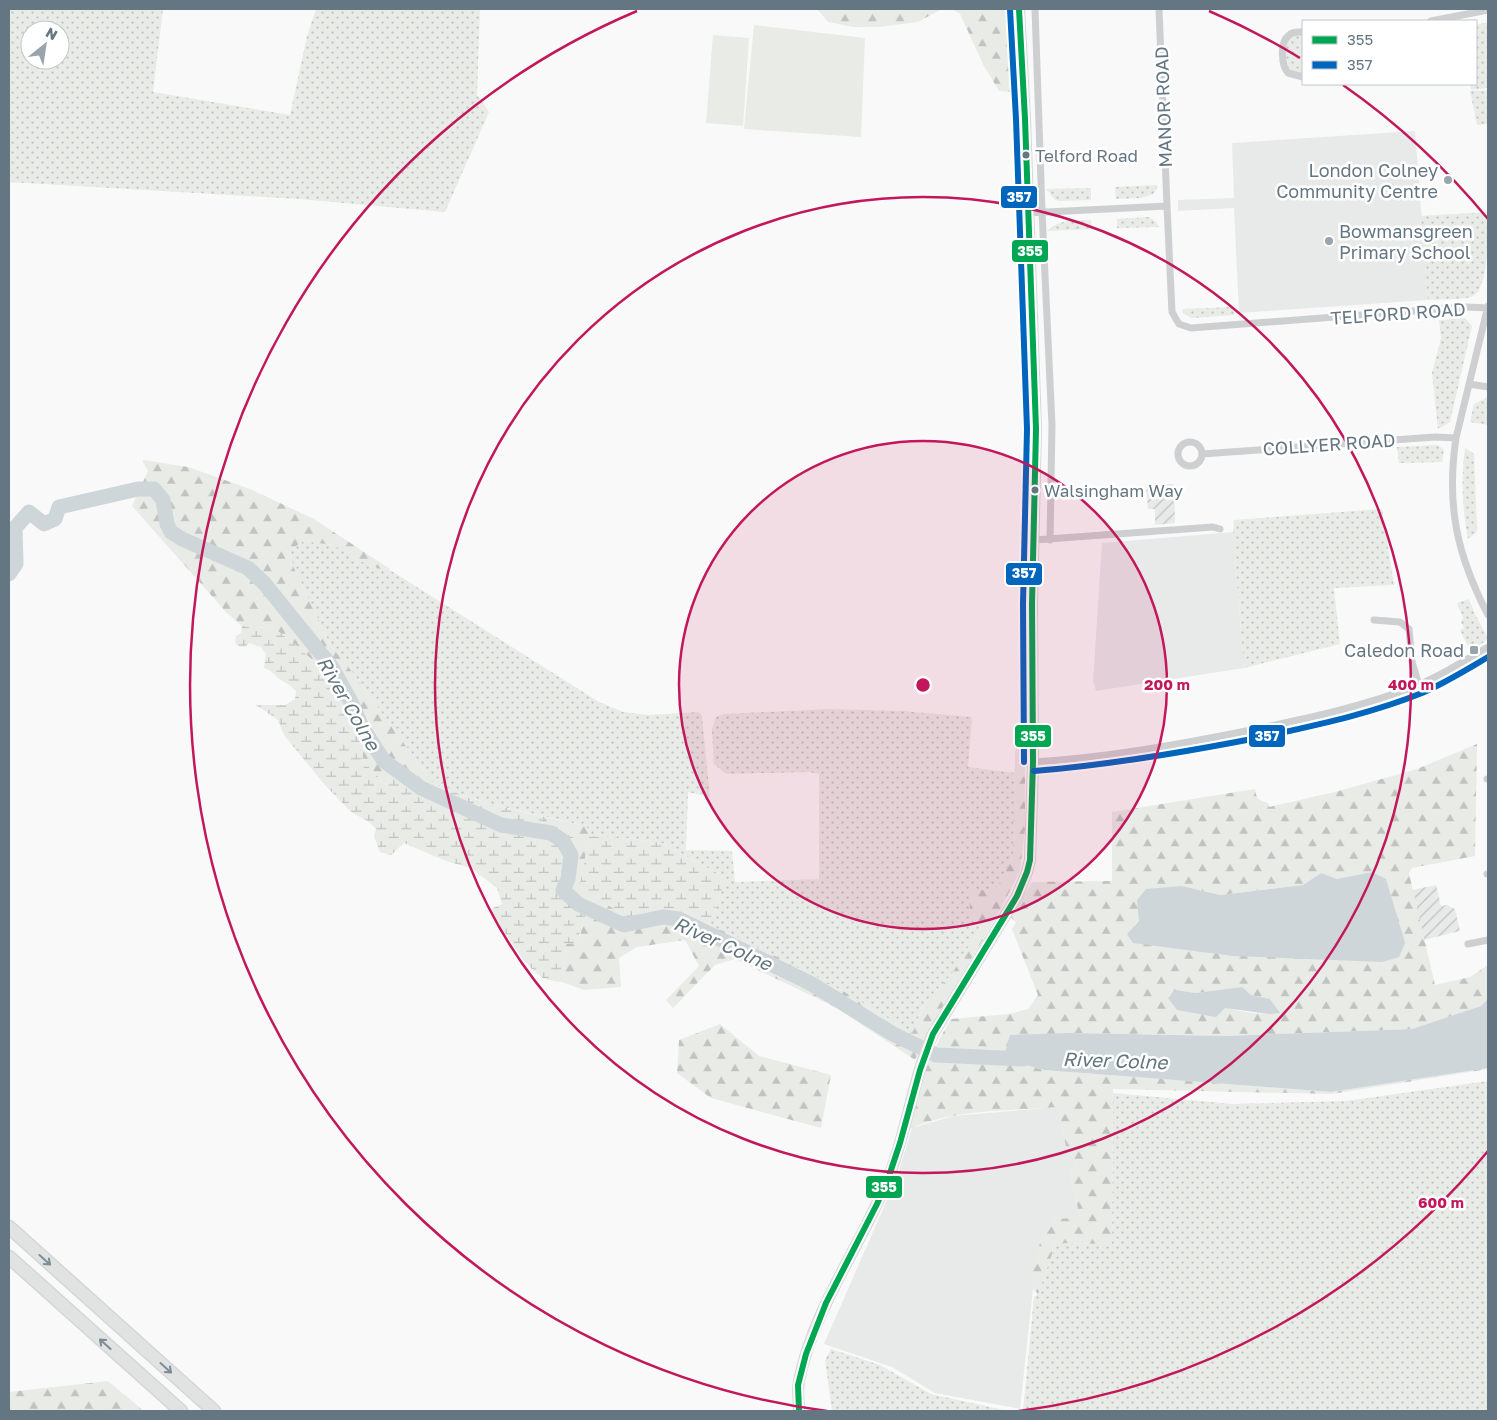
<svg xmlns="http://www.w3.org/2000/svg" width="1497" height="1420" viewBox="0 0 1497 1420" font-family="'Golos Text',sans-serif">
<defs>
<pattern id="industrial-furrows" width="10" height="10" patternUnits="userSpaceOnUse" patternTransform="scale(1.25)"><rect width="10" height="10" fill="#e8e9e9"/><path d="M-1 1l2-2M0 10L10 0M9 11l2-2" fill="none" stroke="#c0c1c2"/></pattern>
<pattern id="grass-dots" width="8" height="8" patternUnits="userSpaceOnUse" patternTransform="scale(1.25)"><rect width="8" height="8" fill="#e8ebe6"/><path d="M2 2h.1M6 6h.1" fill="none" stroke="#c0c3c0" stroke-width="1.8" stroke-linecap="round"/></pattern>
<pattern id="forest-firs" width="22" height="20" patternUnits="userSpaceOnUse" patternTransform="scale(1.25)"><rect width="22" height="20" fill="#e8ebe6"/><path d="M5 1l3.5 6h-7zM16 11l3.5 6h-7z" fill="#c0c3c0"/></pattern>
<pattern id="wetland-marsh" width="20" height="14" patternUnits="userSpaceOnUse" patternTransform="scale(1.25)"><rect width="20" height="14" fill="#e8ebe6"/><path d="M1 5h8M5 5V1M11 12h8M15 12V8" fill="none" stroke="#c0c3c0"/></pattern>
</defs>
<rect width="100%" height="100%" fill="#f9f9f9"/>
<path fill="#e8e9e9" d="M1415 131 1428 300 1239 313 1234 208 1178 211V200L1234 198 1232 143Z
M1233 532 1244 668 1096 691 1093 681 1102 543Z
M1058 1107 1067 1152 1073 1157 1076 1167 1070 1171 1080 1218 1033 1265V1289L1020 1409 935 1393 892 1367 824 1344 897 1177 912 1128 953 1116Z"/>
<path fill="url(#industrial-furrows)" d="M1146 484H1174L1175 523 1155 525V509H1148Z
M1436 885 1441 906 1447 905 1455 909 1460 931 1424 940 1412 890Z"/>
<path fill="url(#grass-dots)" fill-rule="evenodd" d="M9 9H163L153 92 290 115 307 36 316 9H480L477 95 489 112 445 212 299 199 9 182ZM30 30H60V60H30Z
M1488 22V88L1471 90 1470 84H1476V25Z
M1303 34V74L1290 72C1285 62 1281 39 1295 35 1298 34 1300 34 1303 34Z
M1488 90V124L1477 125 1470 91Z
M1157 185V189L1153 194 1142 198 1116 199 1115 187Z
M1091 188V200L1060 201 1055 200 1046 189Z
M1488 212C1488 229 1490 291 1471 297 1461 300 1439 299 1428 300L1421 216Z
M1149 217 1156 222 1159 227 1117 228V219Z
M1091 220 1092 229 1047 231C1059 219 1075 220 1091 220Z
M1233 307 1234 315 1192 318 1184 314 1182 309Z
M1465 318 1472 326 1450 422 1438 429 1432 373 1441 338 1439 320Z
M1488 397V425L1470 422 1474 404Z
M1438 445 1444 450 1442 462 1399 463 1397 447Z
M1465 448 1474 454 1477 530 1476 533 1468 539C1462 508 1461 478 1465 448Z
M1382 509 1394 585 1334 588 1340 644 1244 668 1233 532 1234 520Z
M304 541 334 545 363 562 388 571 390 570 599 702 623 712 648 715 699 712 702 716 710 797 688 792 686 850 732 851 735 882 819 879V774L809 772 726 774 714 764 712 729 716 717 724 714 829 709 902 711 972 717 968 767 1015 773 1013 857 995 891 970 910 981 927 951 975 924 1004 912 1034 872 1008 729 933 709 926 726 878 662 843 634 839 589 836 590 832 586 826 491 804 444 789 431 781 353 673 331 646 293 566 290 550Z
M1469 599 1474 612 1488 638 1483 643 1470 650 1460 630 1464 628 1461 622 1463 618 1457 603Z
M1488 1081V1411H1023L1034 1297 1038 1294 1056 1243 1112 1244 1113 1093 1232 1104 1346 1101Z
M831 1349 880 1365 931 1394 1008 1411H832L825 1360Z"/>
<path fill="url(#forest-firs)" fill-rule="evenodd" d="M817 9H1010L1011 92 999 91 983 64 960 14 952 9 940 10 918 22 879 27H853L828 22Z
M143 460 188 467 250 489 314 519 390 569 388 572 363 562 333 545 304 541 290 550 293 566 331 646 353 673 431 781V790L425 786 401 781 399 771 394 767 386 785 362 760 365 739 344 712 326 673 295 644 275 629 242 626 226 612 132 506 148 471 143 462Z
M1022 744 1025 747V829L1020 871 997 916 937 1016 915 1060 835 1007 735 959 715 965 673 1008 666 1000 699 966 685 940 637 947 619 958 621 987 584 990 562 982 565 944 580 936 583 922 589 906 566 890 574 862 573 837 543 825 542 820 549 818 586 826 590 832 580 885 629 919 678 910 696 917 709 926 729 933 827 982 872 1008 912 1034 924 1004 951 975 981 927 970 910 969 889 995 891 1013 857 1015 753 1016 747Z
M1477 744 1475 856 1412 868 1409 873 1435 985 1470 977 1488 965V999L1482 1006 1412 1029 1225 1036 1070 1033 1003 1059 1044 1070 1331 1092 1488 1068V1069L1332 1094 1113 1089 1112 1244 1056 1243 1038 1294 1033 1289V1265L1043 1234 1053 1219 1080 1218 1070 1171 1076 1167 1073 1157 1067 1152 1058 1107C1013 1111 948 1109 908 1130 917 1090 929 1054 951 1019L1010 1014 1028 1009 1038 995 1012 929 1016 922 1010 917 1032 882 1112 881V812L1255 789C1256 799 1259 800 1268 803L1269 807 1335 792 1417 769ZM1372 872 1386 879 1392 903 1127 934 1139 921 1182 886 1220 895 1303 885 1321 873 1337 879ZM1241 987 1251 995 1270 999 1279 1012C1249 1019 1204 1001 1176 990L1195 993Z
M720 1024 759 1056 831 1075 821 1128 711 1098 677 1073 679 1040Z
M108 1381 144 1411H9V1392Z"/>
<path fill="url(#wetland-marsh)" d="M242 626 275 629 295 644 326 673 344 712 365 739 362 760 386 785 395 766 399 771 401 781 425 786 431 789V781C466 801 510 808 549 818L542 820 543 825 573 837C578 856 571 872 566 890L589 906 583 922 577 943 565 944 562 982C556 981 548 981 543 978 520 963 509 935 491 915L493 908 502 904 497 888 471 868 446 861 404 843 391 855 380 852 374 836 376 829 369 822 351 812 324 784 284 735 278 720 256 705H285L295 699 296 691C290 684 285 683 278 678 273 673 271 670 264 668L266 654 261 647 249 643 245 647 238 646 235 643 236 636 241 633Z
M589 836 634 839 662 843 726 878 709 926 696 917 678 910 629 919 611 907 584 894 580 885Z"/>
<path fill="#e8ebe6" d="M754 25 865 38 861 137 744 129Z
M713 35 749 38 743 126 706 123Z"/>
<path fill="#ced6d9" d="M1372 872 1386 879 1405 943 1399 957 1382 962 1233 956 1133 943 1127 934 1139 921 1137 900 1146 889 1182 886 1220 895 1303 885 1321 873 1337 879Z
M1242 987 1251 995 1270 999 1280 1013 1269 1014 1225 1008 1216 1017 1177 1010 1168 998 1176 990 1195 993Z
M1488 999V1068L1331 1092 1044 1070 1003 1059 1010 1035 1070 1033 1225 1036 1412 1029 1481 1006Z"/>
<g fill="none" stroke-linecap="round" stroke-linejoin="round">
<path stroke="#ced6d9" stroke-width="15" d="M9 574 16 564 15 528 29 512 44 524 55 519 59 507 138 489H154L163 500 167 524 171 532 182 539 248 568 264 583 331 666 351 702 362 727 384 761 421 788 501 825 551 833 563 841 571 855 568 879 563 890 578 904 624 925 663 917 679 919 810 983 893 1034 936 1055 1023 1059"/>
<g stroke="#d5d6d7" stroke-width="12">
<path id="secondary" d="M799 1411C799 1402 797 1390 799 1381 813 1309 861 1246 888 1179 907 1132 912 1081 933 1034L1017 896 1027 872 1030 860 1033 762 1032 604 1036 429 1025 119 1019 9"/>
</g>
<g stroke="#d5d6d6" stroke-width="15">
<path id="motorway" d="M9 1227 214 1411
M9 1257 181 1411"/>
</g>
<path stroke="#cecfd0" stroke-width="7" d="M1035 9 1042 211 1052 425 1050 540
M1159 9 1167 206
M1431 21 1488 10
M1303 32C1298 32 1292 31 1288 36 1280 43 1281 65 1288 73L1303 77
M1027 213 1167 206 1172 312 1179 324 1191 328 1466 307 1488 308
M1488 306 1456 438C1446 506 1457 555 1488 615
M1469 384 1488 387
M1178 454a12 12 0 1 1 24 0a12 12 0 1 1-24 0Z
M1202 454 1435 437 1456 438
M1034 540 1213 527 1220 529
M1374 620 1400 622 1409 629 1412 662 1419 685
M1033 762C1104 758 1176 745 1246 731 1304 719 1363 707 1418 685 1443 675 1465 660 1488 647
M1487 779H1488
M1487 874H1488
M1468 944 1488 940"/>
<use href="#secondary" stroke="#e1e2e2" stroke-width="10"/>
<use href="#motorway" stroke="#e1e2e2" stroke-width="12"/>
<g stroke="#fff" stroke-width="10">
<path id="bus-1" d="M799 1411 798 1385 806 1354 826 1303 877 1204 888 1179 900 1143 920 1070 933 1034 1017 896 1027 872 1030 860 1033 762 1032 604 1036 429 1025 119 1019 9"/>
</g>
<g stroke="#fff" stroke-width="10">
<path id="bus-2" d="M1010 9 1016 119 1027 429 1023 604 1024 762
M1034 771C1110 765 1186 752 1262 737 1316 725 1370 714 1422 693 1445 683 1466 670 1488 657"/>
</g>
<use href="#bus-1" stroke="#00a651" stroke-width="6"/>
<use href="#bus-2" stroke="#0065bd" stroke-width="6"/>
</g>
<defs><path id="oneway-shaft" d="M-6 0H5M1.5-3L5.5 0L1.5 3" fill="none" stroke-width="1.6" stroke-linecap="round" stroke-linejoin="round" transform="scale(1.25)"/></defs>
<g stroke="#7e8c96">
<use href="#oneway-shaft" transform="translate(45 1260) rotate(42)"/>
<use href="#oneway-shaft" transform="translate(105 1344) rotate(-138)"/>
<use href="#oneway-shaft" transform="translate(166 1368) rotate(42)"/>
</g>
<circle cx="923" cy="685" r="244" fill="#c2185b" fill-opacity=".12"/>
<g fill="none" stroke="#c2185b" stroke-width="2.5">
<circle cx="923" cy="685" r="244"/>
<circle cx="923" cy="685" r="488"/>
<path d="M1488 1151A732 732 0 0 1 1019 1411M827 1411A732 732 0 0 1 637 11M1209 11A732 732 0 0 1 1300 58M1343 85A732 732 0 0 1 1488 219"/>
</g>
<g fill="#657683" stroke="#fff" stroke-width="2">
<circle cx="1026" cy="155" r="4.5"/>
<circle cx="1035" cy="490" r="4.5"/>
</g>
<g fill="#99a4ac" stroke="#fff" stroke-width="2">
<circle cx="1448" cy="180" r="5"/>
<circle cx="1329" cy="241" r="5"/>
<rect x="1469" y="645" width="10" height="10" rx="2.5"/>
</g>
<g text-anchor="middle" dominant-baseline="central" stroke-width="5" stroke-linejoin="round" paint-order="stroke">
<g font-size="17" fill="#657683" stroke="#fff" text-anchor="start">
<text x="1035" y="155">Telford Road</text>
<text x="1044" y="490">Walsingham Way</text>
</g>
<g font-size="18" fill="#657683" stroke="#fff">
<text transform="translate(1163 107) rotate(-92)">MANOR ROAD</text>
<text transform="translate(1398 313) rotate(-4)">TELFORD ROAD</text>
<text transform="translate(1329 444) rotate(-4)">COLLYER ROAD</text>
</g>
<g font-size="18" fill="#657683" stroke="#fff" text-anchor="end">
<text x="1438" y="170">London Colney<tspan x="1438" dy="21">Community Centre</tspan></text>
<text x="1339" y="231" text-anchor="start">Bowmansgreen<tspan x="1339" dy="21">Primary School</tspan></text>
<text x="1464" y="650">Caledon Road</text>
</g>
<g font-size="19" font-style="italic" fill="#60757c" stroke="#fff">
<text transform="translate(349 703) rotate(60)">River Colne</text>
<text transform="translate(723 943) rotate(24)">River Colne</text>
<text transform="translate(1115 1060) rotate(2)">River Colne</text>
</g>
</g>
<circle cx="923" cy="685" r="8" fill="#c2185b" stroke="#fff" stroke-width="2.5"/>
<g font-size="15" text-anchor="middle" font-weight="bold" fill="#c2185b" stroke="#fff" stroke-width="5" stroke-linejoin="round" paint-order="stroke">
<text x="1167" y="690">200 m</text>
<text x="1411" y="690">400 m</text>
<text x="1441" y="1208">600 m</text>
</g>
<g stroke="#fff" stroke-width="2">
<rect x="1000" y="185" width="38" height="24" rx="5" fill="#0065bd"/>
<rect x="1011" y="239" width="38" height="24" rx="5" fill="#00a651"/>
<rect x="1005" y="562" width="38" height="24" rx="5" fill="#0065bd"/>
<rect x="1248" y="724" width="38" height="24" rx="5" fill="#0065bd"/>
<rect x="1014" y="724" width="38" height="24" rx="5" fill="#00a651"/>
<rect x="865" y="1175" width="38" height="24" rx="5" fill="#00a651"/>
</g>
<g font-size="14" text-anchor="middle" font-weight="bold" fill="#fff">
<text x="1019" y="202">357</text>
<text x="1030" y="256">355</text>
<text x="1024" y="578">357</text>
<text x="1267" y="741">357</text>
<text x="1033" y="741">355</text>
<text x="884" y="1192">355</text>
</g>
<rect width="1497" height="1420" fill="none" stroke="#657683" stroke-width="20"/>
<rect x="1302" y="20" width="175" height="65" fill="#ffffff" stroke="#c1c8cd"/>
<rect x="1312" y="36" width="25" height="8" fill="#00a651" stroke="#c1c8cd"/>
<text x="1347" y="45" font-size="15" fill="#657683">355</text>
<rect x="1312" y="61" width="25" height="8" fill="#0065bd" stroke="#c1c8cd"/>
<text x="1347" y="70" font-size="15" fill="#657683">357</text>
<g transform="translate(45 45) rotate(30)"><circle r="24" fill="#ffffff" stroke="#c1c8cd"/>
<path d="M0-4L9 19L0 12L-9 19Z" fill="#99a4ac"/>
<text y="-8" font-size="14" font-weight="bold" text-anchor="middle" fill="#657683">N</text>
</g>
</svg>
